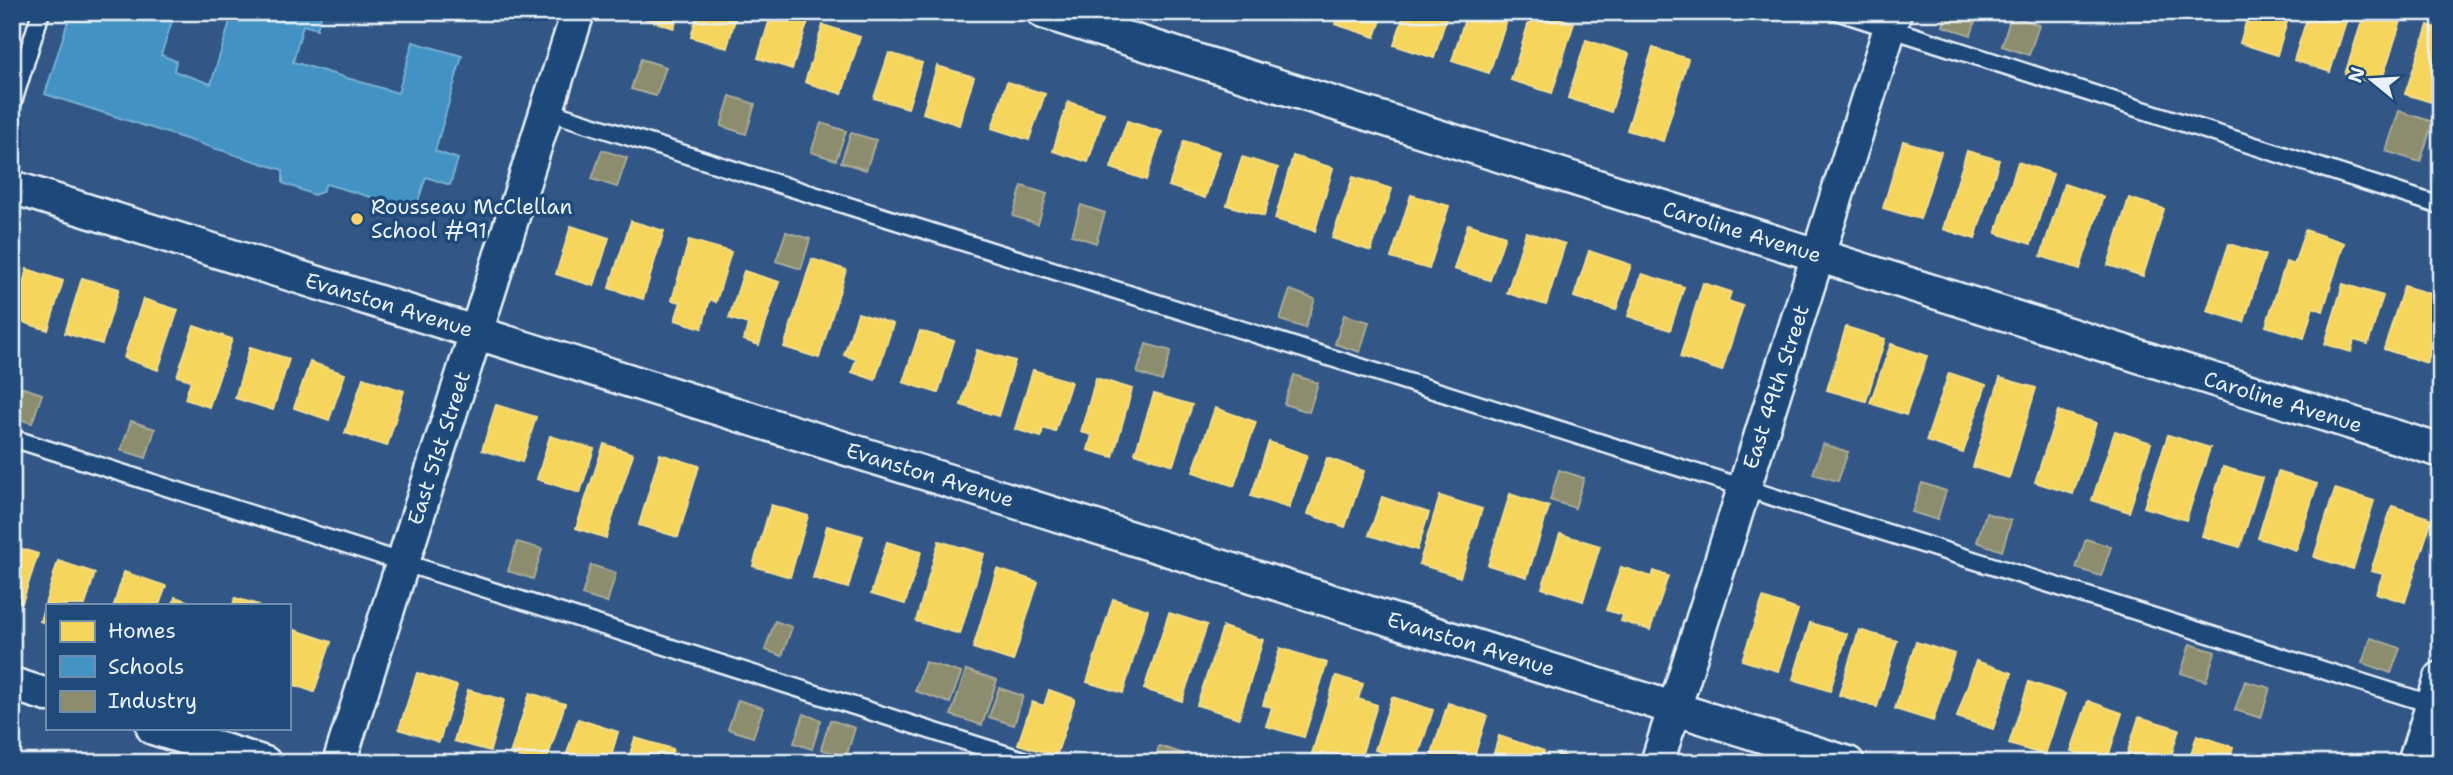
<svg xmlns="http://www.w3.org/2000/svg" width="2453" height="775" viewBox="0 0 2453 775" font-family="'Shantell Sans',sans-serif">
<rect width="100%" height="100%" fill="#325787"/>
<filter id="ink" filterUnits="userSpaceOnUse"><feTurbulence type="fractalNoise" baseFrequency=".0143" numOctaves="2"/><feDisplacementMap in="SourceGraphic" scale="14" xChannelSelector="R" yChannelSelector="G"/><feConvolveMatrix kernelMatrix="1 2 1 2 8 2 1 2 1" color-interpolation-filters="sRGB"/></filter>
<g filter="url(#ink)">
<path fill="#f6d55c" stroke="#f2dd8b" stroke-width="2" d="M641 12H679L674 28 640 17Z
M698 12H737L727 48 691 37Z
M772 12H782L808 21 792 69 758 58Z
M1339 12H1384L1375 37 1335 24Z
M1405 12H1448L1434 58 1394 45Z
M1467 12H1483L1507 20 1489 73 1452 61Z
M1532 12H1540L1574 23 1552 93 1511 80Z
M2141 12H2166L2164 19Z
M2249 12H2290L2277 55 2240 43Z
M2309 12H2349L2330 72 2294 60Z
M2365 12H2404L2380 85 2345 74Z
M823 25 860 37 842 94 805 82Z
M2428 25 2441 30V105L2405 94Z
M1586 40 1629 54 1611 112 1568 98Z
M1653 48 1688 59 1663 141 1627 130Z
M889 53 922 63 908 108 874 98Z
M937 66 974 77 959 125 923 113Z
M1007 82 1045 94 1029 140 992 128Z
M1068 102 1104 113 1088 162 1053 151Z
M1127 121 1162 132 1146 180 1111 168Z
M1184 141 1220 152 1205 198 1169 186Z
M1903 141 1941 152 1920 219 1883 208Z
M1967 151 1999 160 1975 239 1943 229Z
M1293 156 1333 168 1315 231 1275 219Z
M1242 157 1278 168 1264 216 1227 205Z
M2018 162 2053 174 2031 244 1996 233Z
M1353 177 1392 189 1371 251 1332 238Z
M2064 184 2103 197 2080 269 2041 256Z
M1411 195 1449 206 1429 269 1391 258Z
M2129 198 2164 209 2143 276 2108 265Z
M631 221 664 231 643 299 609 288Z
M1468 224 1505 236 1490 280 1454 269Z
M571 226 609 238 594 286 556 274Z
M2305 230 2344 243 2323 311 2313 307 2304 338 2266 326 2286 262 2294 265Z
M1526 232 1565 244 1546 305 1507 293Z
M689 240 731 252 716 302 710 299 702 328 675 320 681 302 672 300Z
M2229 244 2265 255 2244 322 2207 311Z
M1589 251 1631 265 1616 310 1574 297Z
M812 259 846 270 819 358 784 347Z
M27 269 63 281 48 330 13 319Z
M744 271 779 282 759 345 744 340 748 324 729 318Z
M1642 274 1684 287 1670 330 1628 316Z
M82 278 119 289 102 344 65 333Z
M1703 283 1731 292 1728 301 1743 306 1722 371 1680 357Z
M2343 284 2383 296 2368 344 2354 340 2351 352 2325 344Z
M2404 286 2441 297V317L2427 363 2384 349Z
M143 299 178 310 158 370 124 358Z
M858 313 893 324 875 380 852 372 856 359 844 355Z
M194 326 232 339 209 407 185 399 191 380 177 376Z
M1846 327 1885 339 1866 401 1827 390Z
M920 331 954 341 938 393 903 382Z
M1891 344 1927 356 1906 415 1870 403Z
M250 347 289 359 273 410 235 398Z
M977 350 1015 361 998 416 961 405Z
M2441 360V380L2435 379Z
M310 362 345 374 329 420 294 408Z
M1033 370 1071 382 1055 432 1043 428 1041 437 1015 429Z
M1949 373 1986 385 1963 453 1926 441Z
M363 378 404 391 387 446 345 433Z
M1096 378 1132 389 1113 457 1088 450 1092 435 1081 432Z
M2000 378 2036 388 2009 478 1973 467Z
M1154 394 1192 405 1173 465 1135 453Z
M496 405 536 417 522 462 482 450Z
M1215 408 1256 422 1234 486 1193 472Z
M2058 411 2096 423 2073 494 2035 482Z
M2115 431 2151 443 2129 512 2092 500Z
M2168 435 2210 448 2186 520 2144 507Z
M550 436 594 449 580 493 537 479Z
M1269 442 1307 455 1289 508 1251 496Z
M604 444 633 454 606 538 576 528Z
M660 454 699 466 678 537 639 525Z
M1327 458 1364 471 1345 527 1308 514Z
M2223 467 2262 478 2240 547 2202 536Z
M2278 472 2317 484 2296 550 2258 538Z
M2335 489 2374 501 2353 569 2314 557Z
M1510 494 1549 507 1527 577 1488 565Z
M1440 496 1482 509 1460 577 1419 564Z
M1382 497 1429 513 1417 550 1369 535Z
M771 505 808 516 790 577 753 566Z
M2392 506 2432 519 2405 602 2376 593 2383 574 2371 571Z
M827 526 863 536 848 588 813 578Z
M1560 534 1600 546 1583 601 1542 588Z
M939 541 984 554 960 634 916 621Z
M887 542 921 552 905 604 871 594Z
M12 546 38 554 22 603 12 600Z
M58 561 95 573 85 605H47V624L40 621Z
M1621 567 1652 577 1654 571 1668 576 1650 630 1621 621 1623 615 1606 610Z
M997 569 1038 582 1013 661 973 648Z
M124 572 166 586 159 605H114Z
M175 597 199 605H173Z
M235 598 259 605H233Z
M1763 598 1798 610 1778 671 1742 660Z
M1113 599 1148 610 1123 693 1087 682Z
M1169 613 1207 625 1182 701 1144 689Z
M1810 623 1847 634 1830 691 1793 679Z
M1223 627 1263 640 1239 718 1197 705Z
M292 629 331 642 314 692 289 683V639Z
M1859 630 1897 641 1877 707 1839 695Z
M1916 642 1954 654 1933 721 1895 709Z
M1280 648 1327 663 1304 737 1266 726 1272 707 1263 705Z
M1976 661 2012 673 1993 729 1957 717Z
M417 673 457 686 439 742 399 729Z
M1336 676 1363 684 1358 699 1377 705 1359 763H1309Z
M2029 682 2065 694 2045 755 2009 744Z
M468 690 504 700 490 751 454 741Z
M1049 690 1075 699 1056 756 1018 744 1032 702 1044 706Z
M530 693 565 704 546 763H536L510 754Z
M1392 697 1433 710 1416 763H1390L1392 756 1375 750Z
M2088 701 2122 713 2106 763 2071 751Z
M1448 703 1487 716 1472 763H1429Z
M2139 717 2179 729 2169 763H2124Z
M578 719 618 732 609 763H564Z
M2197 735 2233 747 2228 763H2188Z
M1499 736 1544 751 1540 763H1491Z
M635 738 673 749 669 763H627Z
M2254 753 2286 763H2251Z
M1558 754 1583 763H1555Z"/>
<path fill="#4393c3" stroke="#74afd3" stroke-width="2" d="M71 12H175L161 55 176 61 174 71 211 84 233 12H322L317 29 303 25 293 62 398 93 413 42 462 56 435 151 458 159 450 185 426 177 415 210 326 184 322 192 314 195 283 183V170L45 94Z"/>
<path fill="#8c8c6e" stroke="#a8aa97" stroke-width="2" d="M1947 12H1978L1971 35 1943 26Z
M2011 16 2039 25 2029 55 2002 46Z
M641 59 666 67 656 96 631 89Z
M730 96 755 104 746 134 721 126Z
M2399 111 2433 122 2420 162 2386 151Z
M821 123 846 131 836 160 811 152Z
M851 133 876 140 866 170 841 162Z
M602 150 627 158 617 187 592 179Z
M1022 186 1047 194 1038 224 1013 216Z
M1081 205 1105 213 1096 243 1072 235Z
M786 232 810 239 801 269 776 261Z
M1290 290 1315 299 1305 328 1280 320Z
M1344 315 1369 322 1360 352 1335 344Z
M1146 344 1171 351 1162 381 1137 373Z
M1294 375 1318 383 1309 412 1284 404Z
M17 386 42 394 32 423 12 417V399Z
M131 421 155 429 146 458 121 450Z
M1823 444 1848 452 1838 481 1813 474Z
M12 463 19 465 12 486Z
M1559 470 1584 478 1575 508 1550 500Z
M1922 483 1946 491 1937 520 1912 512Z
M1986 513 2011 521 2002 551 1977 542Z
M2086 539 2111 547 2101 576 2076 568Z
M517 542 542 549 533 579 508 571Z
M591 565 616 573 607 603 582 595Z
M775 621 792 627 782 656 765 650Z
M2371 638 2400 648 2391 673 2362 663Z
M2190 644 2215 652 2206 681 2181 673Z
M925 662 961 673 950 703 915 691Z
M966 670 997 680 982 725 951 715Z
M2245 681 2270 688 2261 718 2235 710Z
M999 688 1023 696 1014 725 989 717Z
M738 700 763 708 753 737 728 729Z
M804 714 821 720 812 749 794 743Z
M830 720 855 728 846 757 821 749Z
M1159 746 1184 754 1181 763H1154Z"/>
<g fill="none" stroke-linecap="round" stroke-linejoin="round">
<g stroke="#e8f1f8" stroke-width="21">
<path id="lane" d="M1839 12 2441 206
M12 105 41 12
M547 111 2437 706
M12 438 1033 763"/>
</g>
<g stroke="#e8f1f8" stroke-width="37">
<path id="street" d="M1043 12 2441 451
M12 187 1848 763
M12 684 47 695
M153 728 265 763
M339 763 578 12
M1657 763 1895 12
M2414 763 2441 678"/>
</g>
<use href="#lane" stroke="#1f4a7a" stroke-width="16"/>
<use href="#street" stroke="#1f4a7a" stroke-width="32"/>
</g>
</g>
<circle fill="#ffd166" stroke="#1f4a7a" stroke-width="2.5" cx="357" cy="219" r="7"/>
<g text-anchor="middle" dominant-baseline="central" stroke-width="7" stroke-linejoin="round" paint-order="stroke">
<g font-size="21" fill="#e8f1f8" stroke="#1f4a7a" text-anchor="start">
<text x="371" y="207">Rousseau McClellan<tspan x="371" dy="24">School #91</tspan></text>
</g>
<g font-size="21" fill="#e8f1f8" stroke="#1f4a7a">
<text transform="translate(1742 232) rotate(17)">Caroline Avenue</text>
<text transform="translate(389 305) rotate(17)">Evanston Avenue</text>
<text transform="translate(1776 387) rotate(-72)">East 49th Street</text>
<text transform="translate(2283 402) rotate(17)">Caroline Avenue</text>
<text transform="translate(439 448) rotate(-72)">East 51st Street</text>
<text transform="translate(930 475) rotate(17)">Evanston Avenue</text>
<text transform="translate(1471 644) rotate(17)">Evanston Avenue</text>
</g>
</g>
<rect width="2453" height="775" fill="none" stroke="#1f4a7a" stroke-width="42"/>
<rect x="21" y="21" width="2411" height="733" fill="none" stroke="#e8f1f8" stroke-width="2.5" filter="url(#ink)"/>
<rect x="46" y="604" width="245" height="126" fill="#1f4a7a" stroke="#6f8dac" stroke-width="2"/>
<rect x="60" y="621" width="35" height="21" fill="#f6d55c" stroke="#6f8dac" stroke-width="2"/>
<text x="108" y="638" font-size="21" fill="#e8f1f8">Homes</text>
<rect x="60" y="656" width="35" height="21" fill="#4393c3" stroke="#6f8dac" stroke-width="2"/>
<text x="108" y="674" font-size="21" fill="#e8f1f8">Schools</text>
<rect x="60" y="691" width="35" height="21" fill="#8c8c6e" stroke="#6f8dac" stroke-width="2"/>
<text x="108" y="708" font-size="21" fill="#e8f1f8">Industry</text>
<g transform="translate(2372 80) rotate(288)" stroke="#1f4a7a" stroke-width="5" paint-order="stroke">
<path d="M0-5L12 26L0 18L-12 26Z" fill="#e8f1f8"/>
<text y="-10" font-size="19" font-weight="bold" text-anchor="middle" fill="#e8f1f8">N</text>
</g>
</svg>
